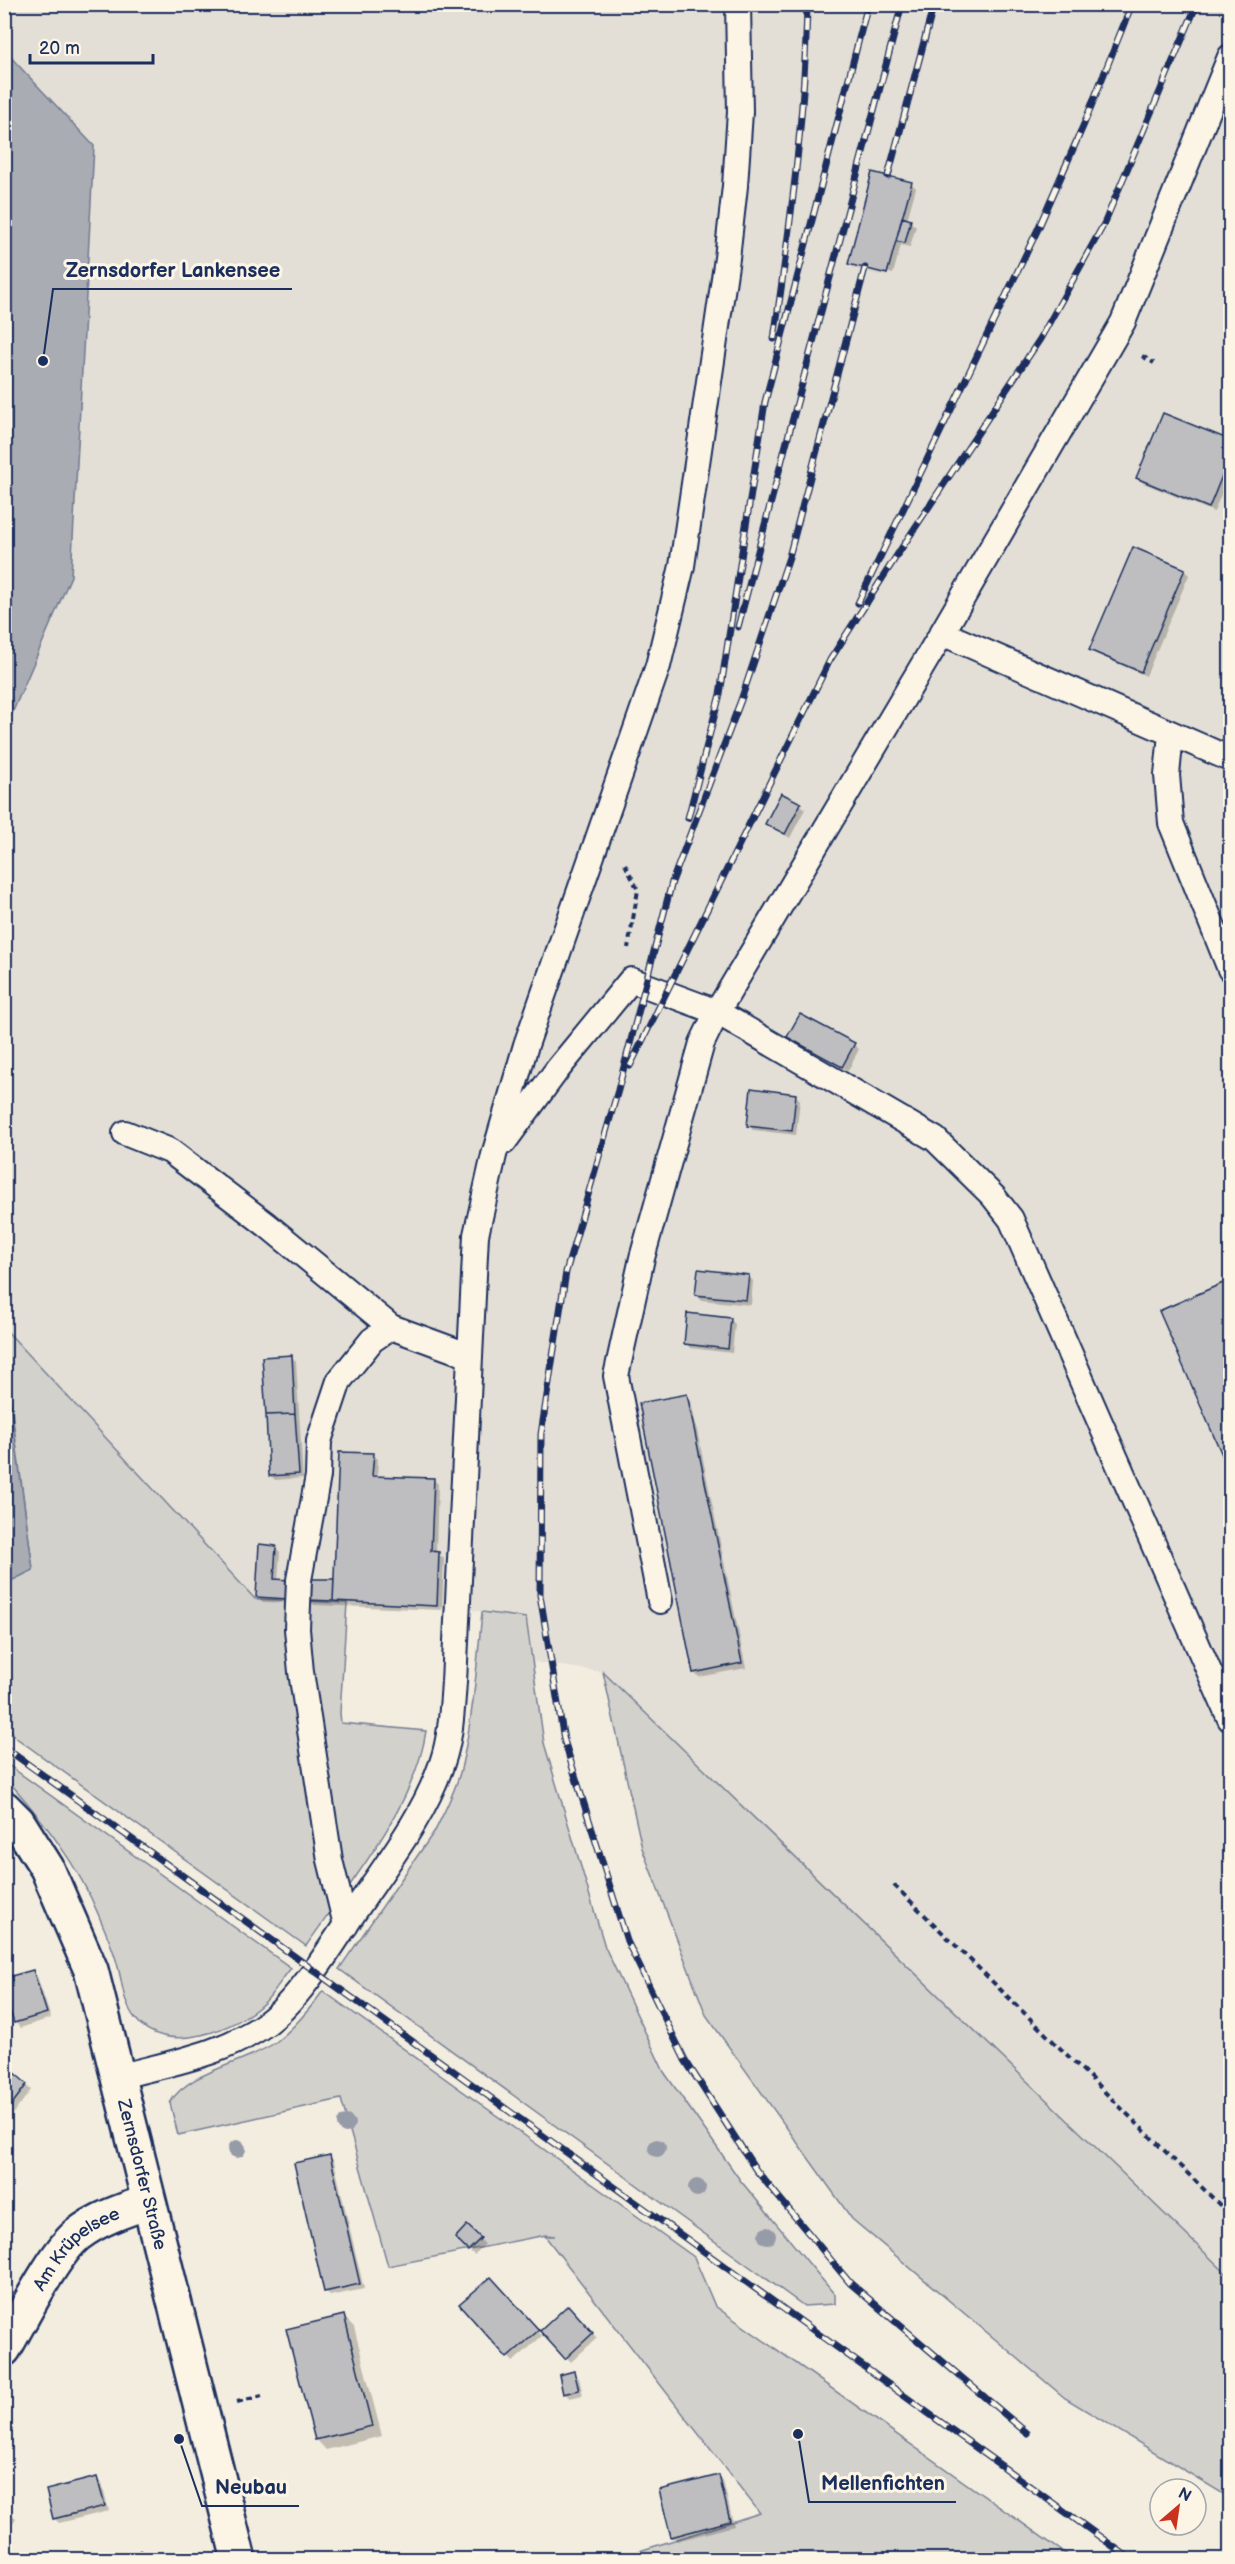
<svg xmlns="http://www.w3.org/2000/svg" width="1235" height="2564" viewBox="0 0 1235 2564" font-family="'Balsamiq Sans',sans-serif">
<rect width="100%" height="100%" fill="#f3ede0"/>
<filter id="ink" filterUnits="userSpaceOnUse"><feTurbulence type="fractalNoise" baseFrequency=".0167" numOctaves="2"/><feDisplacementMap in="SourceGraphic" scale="12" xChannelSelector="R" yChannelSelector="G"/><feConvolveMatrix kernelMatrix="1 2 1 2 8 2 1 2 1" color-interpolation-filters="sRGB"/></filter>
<g filter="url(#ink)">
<path fill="#e3dfd6" d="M5 5H1230V2277L603 1672 534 1662 526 1618 458 1608 255 1598 5 1329V730L71 576 94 146 5 51Z"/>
<path fill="#d3d1cc" stroke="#778095" stroke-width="1.5" d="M5 1329 255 1599 347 1603 340 1713 341 1723 426 1731C415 1807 350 1883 306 1946L15 1737 5 1718 4 1584 33 1570 5 1358Z
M482 1612 526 1618 544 1743 605 1947 664 2072 740 2180 835 2295V2304L804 2306 339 1969 436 1829C445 1810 456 1790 461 1769 473 1718 477 1665 482 1612Z
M603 1672 1230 2277V2498L1065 2398 852 2219 706 2015 642 1848Z
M4 1762 291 1968C282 1979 275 1991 266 2001 238 2029 165 2058 135 2018 123 2003 123 1985 118 1967 114 1950 106 1933 99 1916 78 1864 41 1818 5 1777Z
M323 1991 694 2257 715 2306 1073 2559H614L760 2513 545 2236H555L546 2235 388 2266 341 2099 178 2135 170 2103C187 2071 245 2064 276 2042 294 2028 309 2010 323 1991Z"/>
<path fill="#a9acb3" stroke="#707a91" stroke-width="1.5" d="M5 51 94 146 71 576 5 730Z
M4 1358 33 1570 5 1584H4Z"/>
<path fill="#0003" d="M911 183 916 188 907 220 916 226 910 247 901 245 893 274 853 264V267L892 278 854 268 850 263Z
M1164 415 1230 442V472L1214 512 1143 483 1138 478Z
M1184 570 1189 575 1146 676 1096 654 1091 650Z
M800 804 805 809 790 838 767 824Z
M789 1037 854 1045 859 1049 848 1071Z
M795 1095 800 1100 796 1135 753 1130 749 1125Z
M749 1276 753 1281 751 1305 701 1300 696 1295Z
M1230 1282V1469L1161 1312Z
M730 1319 735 1324 732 1353 690 1348 686 1343Z
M291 1356 296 1361 303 1478 275 1480 271 1475Z
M686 1396 691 1401 746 1668 699 1677 694 1672Z
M373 1455 378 1459 377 1478 433 1479 438 1484 436 1553 444 1558 442 1610 314 1605 309 1600 335 1581Z
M275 1547 280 1552 278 1581 292 1603 263 1602 258 1597Z
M32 1971 37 1976 51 2018 20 2028 16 2023 4 1988Z
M4 2066 31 2090 4 2126Z
M329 2156 334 2161 364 2289 330 2296 326 2291Z
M467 2228 485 2244 474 2255 457 2238Z
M495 2283 542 2336 513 2362 461 2305Z
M568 2307 597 2338 571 2362 542 2331Z
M344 2317 354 2327 382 2436 326 2450 316 2439Z
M574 2373 579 2378 583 2395 570 2398 565 2394Z
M718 2476 723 2481 734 2526 677 2541 672 2536Z
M97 2479 102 2484 109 2511 59 2523 54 2518Z
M4 2509 16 2518 4 2536Z"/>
<path fill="#bebec0" stroke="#1b2f5e" stroke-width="1.5" d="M872 172 912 182 887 274 848 264Z
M902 217 911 220 905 243 896 241Z
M1163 413 1230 440V456L1209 508 1136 478Z
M1133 547 1185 569 1141 672 1089 650Z
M781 793 801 803 785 834 765 824Z
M800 1014 855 1043 842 1067 787 1037Z
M751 1088 796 1094 792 1131 747 1126Z
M698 1269 749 1275 746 1300 695 1295Z
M1230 1280V1473L1159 1311Z
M687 1313 731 1318 728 1349 684 1344Z
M292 1355 295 1414 266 1415 262 1357Z
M687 1394 742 1663 693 1673 639 1403Z
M295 1414 299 1474 269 1476 266 1415Z
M339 1452 374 1453 372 1476 434 1478 431 1551 439 1552 437 1606 333 1601Z
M259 1544 276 1546 274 1579 289 1580 288 1599 256 1597Z
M308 1579H334L333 1601 308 1600Z
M33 1970 47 2013 14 2023 4 1993V1978Z
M4 2064 27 2084 4 2115Z
M330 2155 360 2284 324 2292 294 2163Z
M467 2225 481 2238 468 2251 455 2238Z
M491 2277 539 2330 507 2358 459 2304Z
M568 2305 593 2333 565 2359 540 2331Z
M344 2315 372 2426 315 2440 286 2329Z
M574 2371 579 2390 563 2394 559 2375Z
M719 2475 730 2521 671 2537 659 2490Z
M97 2477 105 2506 53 2519 46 2490Z"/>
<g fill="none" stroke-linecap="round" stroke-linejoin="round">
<g stroke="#1b2f5e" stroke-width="28">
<path id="service" d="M942 633 1230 759
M1171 734 1167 775 1171 823 1230 969
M125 1133 170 1151 267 1225 391 1327
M504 1142 557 1070 631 980 717 1012 935 1139 993 1196 1011 1219 1230 1719
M660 1601 616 1376 642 1258 702 1043 717 1012 942 633 1123 322 1230 57
M346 1925 330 1860 301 1672 297 1629 299 1580 318 1476 319 1441 339 1381 372 1340 391 1327 470 1356
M118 2077C169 2063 223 2055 267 2023 301 1998 333 1943 357 1908 388 1862 424 1816 442 1763 451 1737 452 1709 454 1682L476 1235 494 1155 526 1045 658 666 682 566 727 258 735 186 740 112 738 4"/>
</g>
<g stroke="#1b2f5e" stroke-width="38">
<g id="minor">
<path id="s1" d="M4 2349C21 2320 53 2255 77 2235 97 2219 124 2210 148 2202"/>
</g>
</g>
<g stroke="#1b2f5e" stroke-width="38">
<g id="tertiary">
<path id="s2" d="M4 1808 18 1822 47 1868 91 1970 239 2560"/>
</g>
</g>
<path stroke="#1b2f5e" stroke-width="4" stroke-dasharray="6 4.5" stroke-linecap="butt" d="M1142 356 1154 363
M625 864 638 890 628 948
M894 1885 1230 2215
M237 2402 262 2396
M140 2550 142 2560"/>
<use href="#service" stroke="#fcf5e5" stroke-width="24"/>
<use href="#minor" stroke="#fcf5e5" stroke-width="33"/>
<use href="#tertiary" stroke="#fcf5e5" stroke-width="33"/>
<g stroke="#1b2f5e" stroke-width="7">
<path id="rail" d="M888 176 934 4
M865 268 789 557 741 700 672 882 618 1090 566 1272 541 1434 540 1595 564 1740 627 1941 685 2060 756 2170 850 2283 1027 2433
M774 339C790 227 805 117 807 4
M858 603 1038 229 1084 124 1132 4
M738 627 902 4
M688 818 720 694 765 402 868 4
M630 1066 830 660 901 549 1040 339 1104 224 1197 4
M4 1747 1132 2560"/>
</g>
<use href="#rail" stroke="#fcf5e5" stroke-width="4.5" stroke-dasharray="14" stroke-linecap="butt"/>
</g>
<g fill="#969ba8">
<circle cx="346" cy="2124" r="9"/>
<circle cx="657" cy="2148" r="9"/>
<circle cx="237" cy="2149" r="9"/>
<circle cx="697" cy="2188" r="9"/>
<circle cx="767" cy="2236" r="9"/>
</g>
</g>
<g text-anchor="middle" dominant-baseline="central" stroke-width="6" stroke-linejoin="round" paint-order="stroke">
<g font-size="18" fill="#1b2f5e" stroke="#fcf5e5">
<text stroke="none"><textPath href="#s2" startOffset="396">Zernsdorfer Straße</textPath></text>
<text stroke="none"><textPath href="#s1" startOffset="126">Am Krüpelsee</textPath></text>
</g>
</g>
<path fill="none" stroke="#1b2f5e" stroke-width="2" d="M43 361L53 289H292M798 2434L809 2502H956M179 2439L202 2506H299"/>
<g fill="#1b2f5e" stroke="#fcf5e5" stroke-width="2">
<circle cx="43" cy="361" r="6"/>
<circle cx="798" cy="2434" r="6"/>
<circle cx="179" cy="2439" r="6"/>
</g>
<g font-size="20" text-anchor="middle" font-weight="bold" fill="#1b2f5e" stroke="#fcf5e5" stroke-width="6" stroke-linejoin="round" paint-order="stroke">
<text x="173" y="277">Zernsdorfer Lankensee</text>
<text x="883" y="2490">Mellenfichten</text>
<text x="251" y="2494">Neubau</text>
</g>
<rect width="1235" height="2564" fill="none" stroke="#fcf5e5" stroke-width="24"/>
<rect x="12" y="12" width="1211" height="2540" fill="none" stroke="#1b2f5e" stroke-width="2" filter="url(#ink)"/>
<g transform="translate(1178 2507) rotate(29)"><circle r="28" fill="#fcf5e5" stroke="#a2a6af" stroke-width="1.5"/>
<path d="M0-4.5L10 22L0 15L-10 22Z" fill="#c8321e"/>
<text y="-9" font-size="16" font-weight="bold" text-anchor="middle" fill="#1b2f5e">N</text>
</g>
<path d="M30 54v9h123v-9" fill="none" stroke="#1b2f5e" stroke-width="3"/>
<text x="39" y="54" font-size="18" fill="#1b2f5e" stroke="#fcf5e5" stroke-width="4.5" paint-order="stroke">20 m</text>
</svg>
